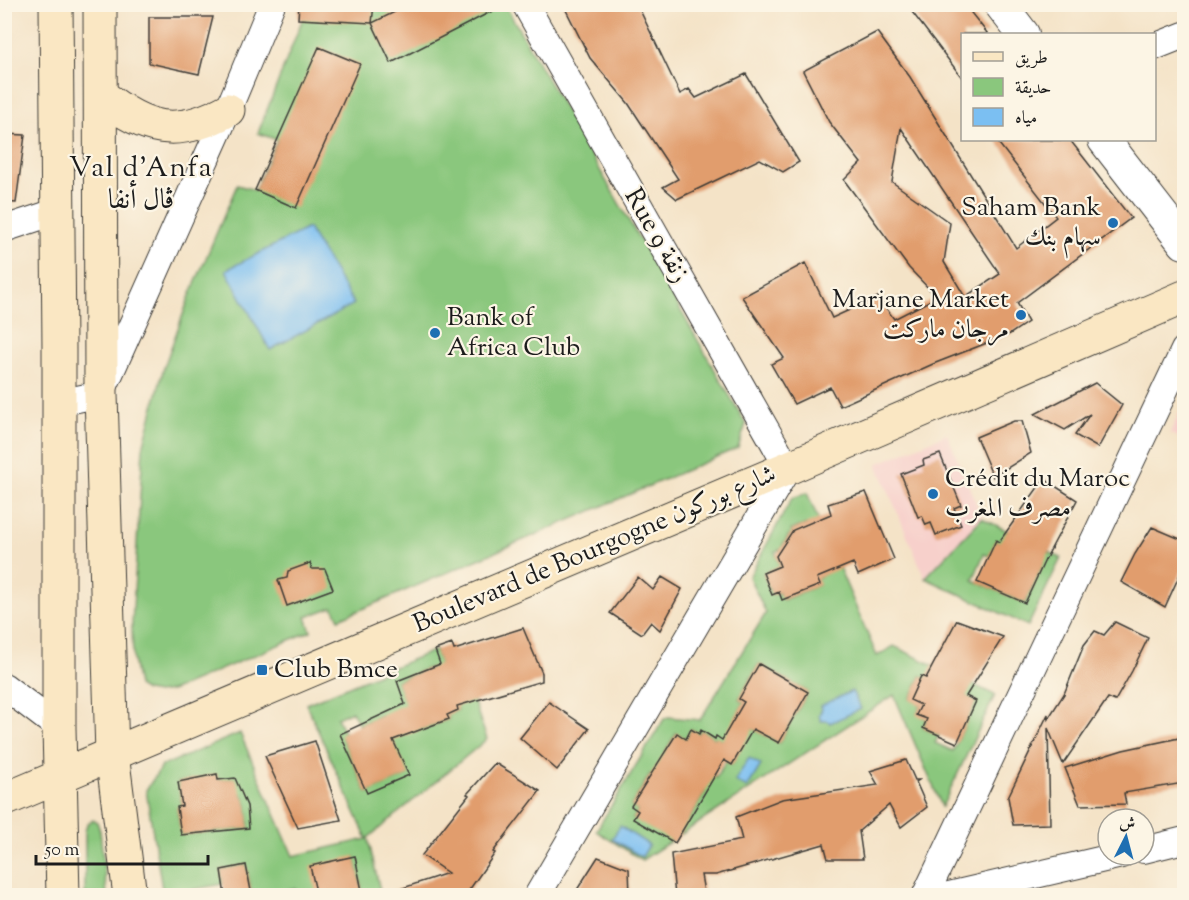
<svg xmlns="http://www.w3.org/2000/svg" width="1189" height="900" viewBox="0 0 1189 900" font-family="'Sorts Mill Goudy',Amiri,serif">
<rect width="100%" height="100%" fill="#fcf5e5"/>
<filter id="ink" filterUnits="userSpaceOnUse"><feTurbulence type="fractalNoise" baseFrequency=".0167" numOctaves="2"/><feDisplacementMap in="SourceGraphic" scale="12" xChannelSelector="R" yChannelSelector="G"/><feConvolveMatrix kernelMatrix="1 2 1 2 8 2 1 2 1" color-interpolation-filters="sRGB"/></filter>
<filter id="wash" filterUnits="userSpaceOnUse"><feTurbulence type="fractalNoise" baseFrequency=".008" numOctaves="4" result="noise"/><feDisplacementMap in="SourceGraphic" scale="24" xChannelSelector="R" yChannelSelector="G"/><feGaussianBlur stdDeviation="1.35" result="paint"/><feColorMatrix in="noise" values="0 0 0 0 0 0 0 0 0 0 0 0 0 0 0 0 0 1.4 0 .05"/><feComposite in="paint" operator="in"/></filter>
<g filter="url(#wash)">
<rect width="100%" height="100%" fill="#f4e3c7"/>
<path fill="#f7d0cb" d="M1184 402V440L1170 433Z
M947 434 982 518 925 578 877 464Z"/>
<path fill="#8ac77d" stroke="#53724c" stroke-width="1.5" fill-rule="evenodd" d="M308 5H505L746 424 738 448 339 619 333 607 306 617 311 631 171 691 157 693 146 691 138 686 133 660 132 624 143 448 164 367 189 298 237 185 255 190 277 140 258 133Z
M807 493 877 656 894 646 995 695 942 807 894 695 642 860 596 831 664 719 668 717 700 720 766 613 749 577 792 498ZM807 524 827 573 817 578 819 585 783 600 779 592 772 595 763 573 780 566 775 552 783 548 782 546 789 535 792 534 791 530ZM759 664 808 692 779 743 735 719 744 702 739 699ZM921 676 976 701 953 751 935 743 939 735 923 728 927 719 917 714 921 705 910 699ZM691 729 699 734 701 730 715 739 716 737 740 750 732 765 726 761 716 778 665 752 676 733 686 739ZM650 774 674 788 705 792 688 821 633 819 638 811 631 806Z
M982 518 1061 558 1028 626 925 578ZM996 541 1044 562 1025 603 973 580 984 554 989 556Z
M435 650 442 668H428L397 681 411 717 417 715 423 729 449 719 447 715 458 710 449 687 466 680 487 739 368 838 381 895H363L355 857 317 895H297L295 889 279 893V895H252L246 865 221 870 223 884 190 890 191 895H163L146 790 162 766 240 733 293 856 367 839 306 704ZM352 711 359 725 381 715 408 775 367 793 342 738 346 736 337 718ZM217 775 218 780 235 778 238 794H242L247 805 249 828 181 835 177 808 182 806 178 782Z
M93 820 97 822 100 831 107 895H85V831L87 824Z"/>
<path fill="#7bbff2" stroke="#4c6e87" stroke-width="1.5" d="M308 228 354 304 270 350 226 270Z
M852 691 861 709 830 723 828 721H821L819 715 822 709 820 706Z
M749 758 761 765 747 788 735 781Z
M620 826 649 845 642 857 612 839Z"/>
<g id="blocks">
<path fill="#e19d6d" fill-rule="evenodd" d="M299 4H374L372 23 298 19Z
M411 4H506L391 63 372 23Z
M563 4H637L680 94 689 89 696 98 746 74 799 162 783 172 760 159 677 199 663 187 678 179 628 103 590 58Z
M906 4H964L988 34H963V79Z
M149 17H213L199 74 149 63Z
M877 32 910 77 1016 248 1056 217 996 140H1070L1131 218 1017 303 1028 322 1010 334 933 364 840 406 830 387 794 404 771 364 784 358 742 297 805 263 832 318 878 297 894 319 937 297 909 268 844 180 861 163 829 122 803 71ZM901 128 1000 274 965 297 944 262 950 223 892 182Z
M319 47 360 64 296 208 255 190Z
M4 134 25 135 16 203 4 202Z
M1095 383 1122 405 1098 448 1075 435 1090 414 1065 430 1035 414Z
M1014 421H1022L1031 453 993 477 976 437Z
M940 454 961 505 954 508 961 525 936 535 931 523 926 525 922 516 918 517 901 474 924 465 923 460Z
M1044 479 1077 500 1045 560 1025 603 977 582 996 540 999 542Z
M866 492 894 559 858 575 853 563 817 578 820 585 782 600 779 592 772 595 763 573 780 566 776 556 793 530 831 514 828 504Z
M1152 527 1185 541V563L1165 607 1121 582 1135 554Z
M310 563 312 569H325L333 589 287 606 278 580 287 578 288 571Z
M638 577 653 590 662 577 682 589 660 630 651 622 642 634 610 613Z
M957 620 1003 637 966 696 976 701 957 743 923 728 927 719 916 715 921 705 910 700 921 676 926 678Z
M1115 622 1148 638 1132 671 1115 701 1108 698 1063 764 1048 728 1050 824 1013 825 1008 797 1048 714V719L1064 694 1084 645 1095 631 1104 635Z
M523 628 542 673V681L457 706 458 710 447 715 449 719 393 740 409 775 367 793 340 734 405 704 397 681 440 664 435 650 452 644 454 650Z
M759 664 808 692 779 743 753 729 732 765 724 760 675 843 633 819 638 811 631 806 677 733 686 739 691 729 699 734 701 730 715 739 716 736 722 740 744 702 739 699Z
M549 702 589 729 557 770 520 738Z
M1179 738 1184 783 1124 793 1126 804 1080 805 1065 768 1123 750Z
M315 741 341 820 298 828 265 756Z
M906 760 915 780H919L916 782 927 807 901 827 889 805 859 831 863 859H828L824 844 716 875H701L704 892 688 896H675L671 854 742 840 736 817 782 799 878 785 870 771Z
M495 763 540 791 493 852 495 853 465 896H391V892L448 873 422 855 469 795 467 794Z
M217 774 218 780 235 778 247 806 249 828 181 835 177 807 182 806 178 782Z
M355 856 363 896H317L310 866Z
M598 857 629 869 630 896H573Z
M246 865 252 896H225L221 870Z"/>
</g>
</g>
<g filter="url(#ink)">
<use href="#blocks" fill-opacity="0" stroke="#3c3a36" stroke-width="1.5"/>
<g fill="none" stroke-linecap="round" stroke-linejoin="round">
<g stroke="#3c3a36" stroke-width="28">
<path id="minor" d="M525 4 788 468 537 896
M1154 47 1184 35
M4 229 58 211
M58 403 101 394 228 110 272 4
M4 686 59 728
M1144 850 1184 840
M925 896 1184 350
M945 896 1121 855"/>
</g>
<g stroke="#3c3a36" stroke-width="34">
<path id="tertiary" d="M1000 4 1023 34
M1104 140 1184 243"/>
</g>
<g stroke="#3c3a36" stroke-width="35">
<path id="secondary" d="M56 4 59 349V728L63 896
M100 4 101 394 112 754 130 896
M101 95C146 131 177 138 228 110
M4 800 788 468 1184 297"/>
</g>
<use href="#minor" stroke="#fff" stroke-width="26"/>
<use href="#tertiary" stroke="#fff" stroke-width="32"/>
<use href="#secondary" stroke="#fae7c3" stroke-width="33"/>
</g>
</g>
<g fill="#1f6fb2" stroke="#fcf5e5" stroke-width="2">
<circle cx="1113" cy="223" r="6"/>
<circle cx="1021" cy="315" r="6"/>
<circle cx="435" cy="333" r="6"/>
<circle cx="933" cy="494" r="6"/>
<rect x="256" y="664" width="12" height="12" rx="3"/>
</g>
<g text-anchor="middle" dominant-baseline="central" stroke-width="4.5" stroke-linejoin="round" paint-order="stroke">
<g font-size="26" fill="#1c1c1c" stroke="#fcf5e5" text-anchor="start">
<text x="1101" y="208" text-anchor="end">Saham Bank<tspan x="1101" dy="30">سهام بنك</tspan></text>
<text x="1009" y="300" text-anchor="end">Marjane Market<tspan x="1009" dy="30">مرجان ماركت</tspan></text>
<text x="447" y="318">Bank of<tspan x="447" dy="30">Africa Club</tspan></text>
<text x="945" y="479">Crédit du Maroc<tspan x="945" dy="30">مصرف المغرب</tspan></text>
<text x="274" y="670">Club Bmce</text>
</g>
<g font-size="26" fill="#1c1c1c" stroke="#fcf5e5">
<text transform="translate(656 236) rotate(60)">Rue 9 زنقة</text>
<text transform="translate(595 550) rotate(-23)">Boulevard de Bourgogne شارع بوركون</text>
</g>
<g font-size="28" letter-spacing="1.5" fill="#1c1c1c" stroke="#fcf5e5">
<text x="141" y="169">Val d'Anfa<tspan x="141" dy="32">ڨال أنفا</tspan></text>
</g>
</g>
<rect width="1189" height="900" fill="none" stroke="#fcf5e5" stroke-width="24"/>
<rect x="961" y="33" width="195" height="108" fill="#fcf5e5" stroke="#a29e95" stroke-width="1.5"/>
<rect x="973" y="52" width="30" height="9" fill="#fae7c3" stroke="#a29e95" stroke-width="1.5"/>
<text x="1015" y="63" font-size="18" fill="#1c1c1c">طريق</text>
<rect x="973" y="78" width="30" height="18" fill="#8ac77d" stroke="#a29e95" stroke-width="1.5"/>
<text x="1015" y="93" font-size="18" fill="#1c1c1c">حديقة</text>
<rect x="973" y="108" width="30" height="18" fill="#7bbff2" stroke="#a29e95" stroke-width="1.5"/>
<text x="1015" y="123" font-size="18" fill="#1c1c1c">مياه</text>
<g transform="translate(1126 837) rotate(6)"><circle r="28" fill="#fcf5e5" stroke="#a29e95" stroke-width="1.5"/>
<path d="M0-4.5L10 22L0 15L-10 22Z" fill="#1f6fb2"/>
<text y="-9" font-size="16" font-weight="bold" text-anchor="middle" fill="#1c1c1c">ش</text>
</g>
<path d="M36 855v9h172v-9" fill="none" stroke="#1c1c1c" stroke-width="3"/>
<text x="45" y="855" font-size="18" fill="#1c1c1c" stroke="#fcf5e5" stroke-width="4.5" paint-order="stroke">50 m</text>
</svg>
